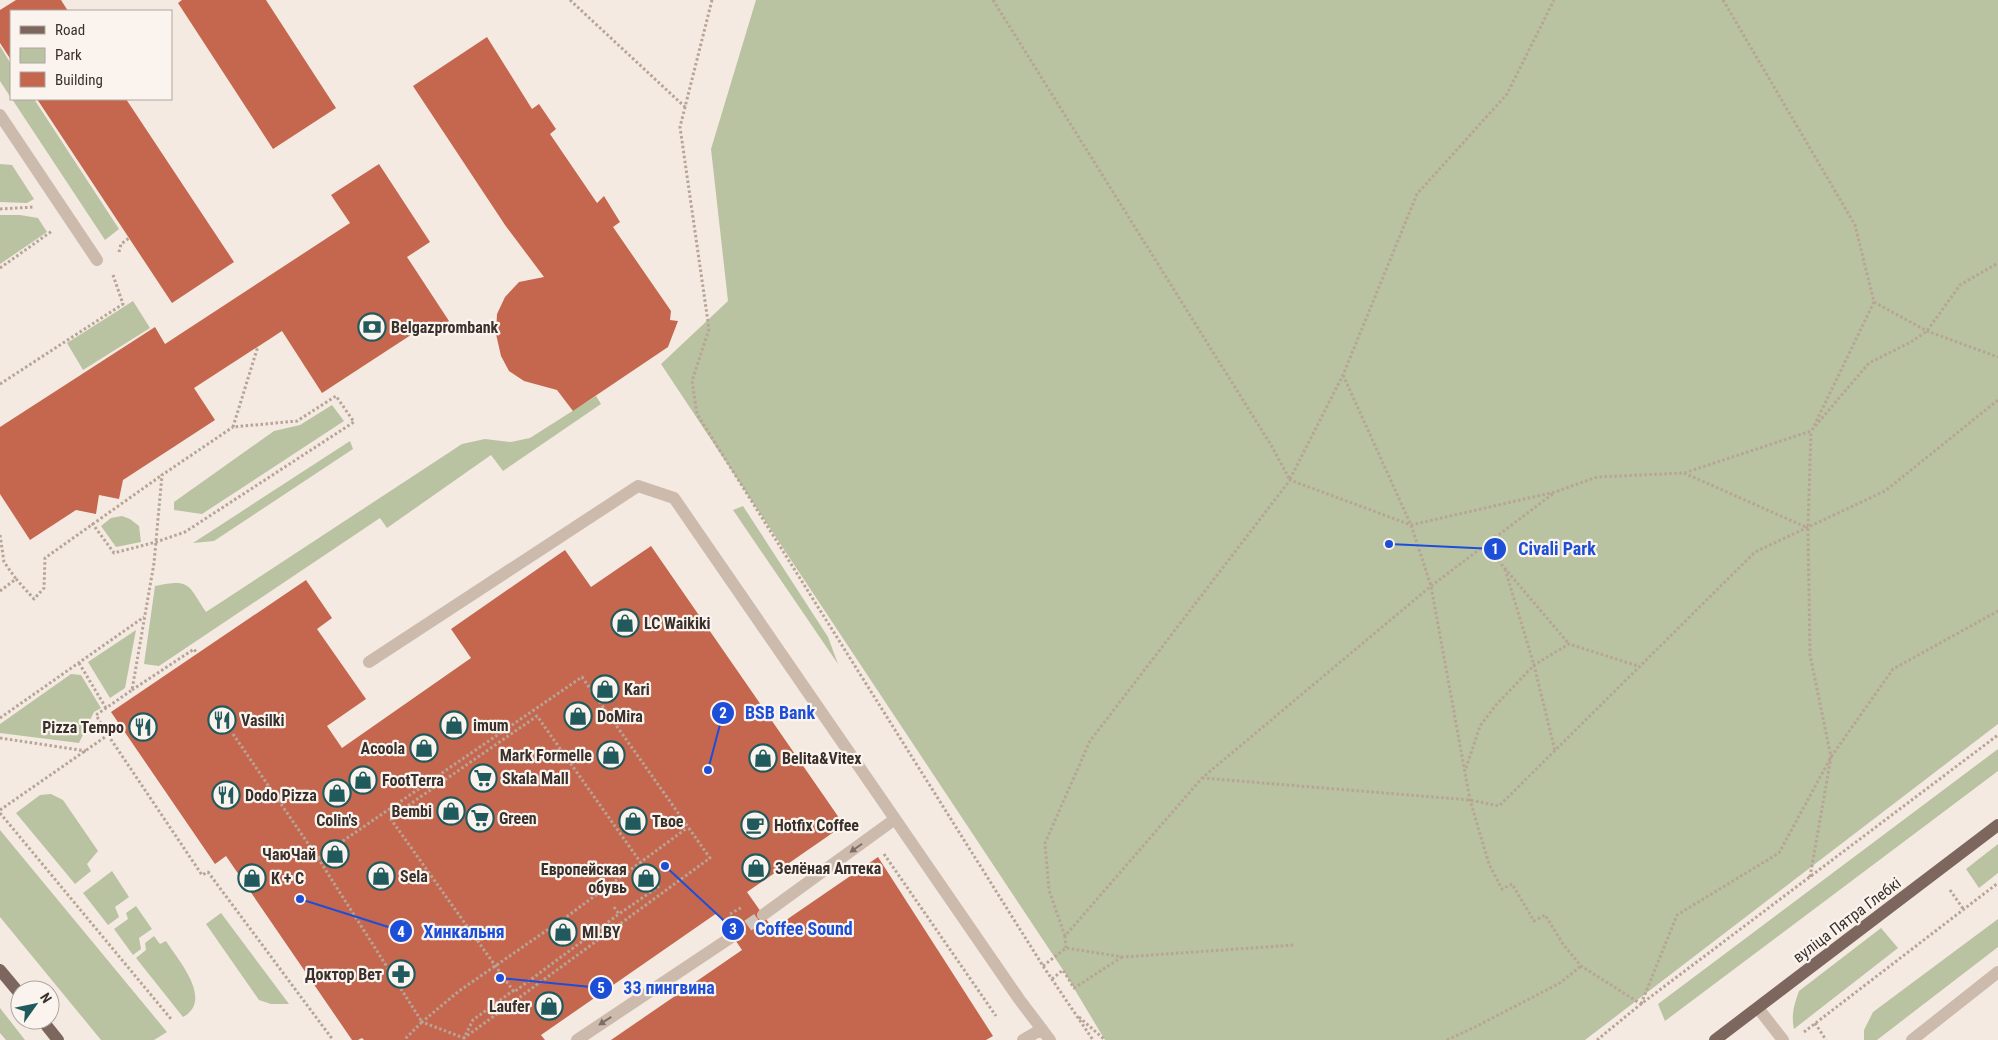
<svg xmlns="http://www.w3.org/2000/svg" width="1998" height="1040" viewBox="0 0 1998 1040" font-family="'Roboto Condensed',sans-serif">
<rect width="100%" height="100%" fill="#f4eae1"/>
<path fill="#b9c3a1" d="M756 0H1998V724L1585 1040H1105L1063 970 661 364 728 301 711 149Z
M0 46 11 64V98L0 81Z
M12 99H34L119 229 105 240Z
M0 164 12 165 34 199 27 203 0 202Z
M0 215H20L38 218 47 232 0 264Z
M133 301 150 328 83 370 67 343Z
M596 396 601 404 503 471 491 455 387 528 380 518 159 666 144 664 155 586C191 578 188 585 206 612L462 444 485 439 511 442 530 438Z
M332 405 344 421 202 514 174 510V502L274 431 300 425Z
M350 441 353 449 214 541 193 543Z
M743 506 828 637 838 664 733 510Z
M122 516 130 519 139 526 141 542 116 547 101 526 111 518Z
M136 630 125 688 110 698 88 662Z
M71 674 81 675 101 708 94 712 79 743 0 733V724Z
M1998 749V771L1665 1021 1658 1004Z
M51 794 63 800 98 851 87 864 91 871 75 884 16 813 40 795Z
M0 830 167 1032 154 1040H101L0 917Z
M1998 844V873L1979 888 1966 869Z
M112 871 129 897 115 907 119 917 108 925 83 893Z
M136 906 152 929 139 938 141 949 133 955 114 929 128 919 126 913Z
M221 913 289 1004H271L259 1000 206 924Z
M1998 919V947L1877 1040H1864V1030L1873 1012Z
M1881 928 1898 948 1794 1029C1791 1015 1794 1005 1799 991Z
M154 936 160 944 166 941C178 960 214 1000 183 1017L136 958 146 950 145 943Z
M0 1008 25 1040H6L0 1033Z"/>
<path fill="#c5674e" d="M16 0H61L68 11H11V60L0 43V10Z
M182 0H266L336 108 273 149 178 3Z
M487 37 532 109 539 104 556 129 550 134 597 203 604 196 620 222 613 227 671 311 670 320 678 321 668 347 573 411 557 390 524 381 509 371 501 356 496 334 497 314 505 297 519 282 544 277 505 225 413 86Z
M37 99H126L234 262 172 303Z
M379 164 430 242 407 257 449 321 429 334 417 331 322 393 282 331 194 388 215 420 123 480 119 499 99 495 96 514 76 510 30 540 0 494V427L155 327 165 344 350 223 331 195Z
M651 546 844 825 747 892 773 929 878 857 993 1036 986 1040H611L742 950 717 913 541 1035 545 1040H364L362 1038 358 1040H352L226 856 215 864 111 712 306 580 332 618 317 629 366 699 327 726 342 748 471 658 451 629 565 550 591 587Z"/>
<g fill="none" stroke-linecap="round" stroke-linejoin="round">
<path stroke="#cfc5bd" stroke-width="12" stroke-dasharray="12 6" stroke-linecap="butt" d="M733 936 763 915"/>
<path stroke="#b8a497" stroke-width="3" stroke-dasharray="2.5 2.5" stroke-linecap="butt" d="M570 0 685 107
M712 0 680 127 709 329 692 381 697 414 1043 966 1093 1040
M993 0 1271 445 1290 480
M1723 0 1855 225 1874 302 1814 426
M0 209 34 207
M119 252 121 244 129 238
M0 268 52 231
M1874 302 1927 331 1998 357
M1343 375 1411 525 1431 586 1470 800 1489 864 1502 889 1512 884 1534 921 1545 915 1563 944 1581 966 1641 1004
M0 384 123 304 113 275
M1684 473 1808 528
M1290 479 1343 375 1417 194 1507 94 1554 0
M92 523 114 553 156 542 185 532 354 422 336 396 297 421 233 427 258 346
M0 535 4 562 16 579
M1485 545 1569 644
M1505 569 1534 665 1555 751
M0 591 16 579 34 599 44 588 45 558 162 475
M79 663 106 708
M132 690 194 649 197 654
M0 718 144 617
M233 734 318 858 422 1022 404 1040
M108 735 202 875 208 872 333 1040
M0 738 86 751
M1466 768 1480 726 1496 705 1534 665 1569 644 1638 666
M1202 778 1470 800 1499 806 1755 552 1885 491 1998 400
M0 810 108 735 96 715 132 690 154 563 162 475 233 427
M0 813 171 1019
M884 854 996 1016
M318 858 582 677 710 858 464 1038 465 1040
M1810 877 1831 757 1810 655 1808 528 1811 431
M1950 890 1964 910
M614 907 619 914 514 992 390 818 537 716 658 887 619 914
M730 914 742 907
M1065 936 1049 890 1045 843 1090 741 1290 480 1411 525 1555 492 1597 477 1684 473 1811 431 1869 363 1911 342 1927 331 1960 285 1998 263
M1066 948 1065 936 1202 778 1431 586 1554 493
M1043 966 1066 948 1123 957 1294 945
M1052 979 1063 970 1074 988 1122 957
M514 990 473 1020 464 1038 422 1022 459 991 569 915 687 828
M1641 1004 1677 915 1779 853 1831 757 1893 669 1998 611
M1079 1017 1105 1040
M1815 1023 1826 1040
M1804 1032 1998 883
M1447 1040 1477 1026 1560 983 1581 966
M1597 1040 1641 1004 1998 735"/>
<path stroke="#ccbaad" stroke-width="12" d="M0 115 97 260
M369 662 638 486 674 498 1019 999 1050 1040
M763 915 895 819
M1758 1008 1783 1040
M577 1040 733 936
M1023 1040 1042 1029
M1912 1040 1998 972"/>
<path stroke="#7c665d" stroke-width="12" d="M0 970 20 994
M42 1020 58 1040
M1715 1040 1998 825"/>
</g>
<defs><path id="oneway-solid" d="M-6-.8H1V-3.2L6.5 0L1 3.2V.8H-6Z" transform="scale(1.25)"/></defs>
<g fill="#7c6e66">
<use href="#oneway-solid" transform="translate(856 848) rotate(145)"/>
<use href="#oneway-solid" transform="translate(605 1021) rotate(147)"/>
</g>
<defs>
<g id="bank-ring" transform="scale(1.4375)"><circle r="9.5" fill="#fbf4ee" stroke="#205a5c" stroke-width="1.5"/><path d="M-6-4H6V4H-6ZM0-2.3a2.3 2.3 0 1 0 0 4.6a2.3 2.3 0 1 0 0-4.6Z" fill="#205a5c"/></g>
<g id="shop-ring" transform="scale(1.4375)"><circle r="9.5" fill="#fbf4ee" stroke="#205a5c" stroke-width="1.5"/><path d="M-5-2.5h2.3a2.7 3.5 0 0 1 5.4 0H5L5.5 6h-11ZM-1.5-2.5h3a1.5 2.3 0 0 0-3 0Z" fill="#205a5c"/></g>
<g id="restaurant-ring" transform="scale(1.4375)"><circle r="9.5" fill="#fbf4ee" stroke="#205a5c" stroke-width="1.5"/><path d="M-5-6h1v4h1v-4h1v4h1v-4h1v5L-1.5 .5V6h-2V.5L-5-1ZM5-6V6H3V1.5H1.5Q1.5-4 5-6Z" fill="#205a5c"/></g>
<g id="supermarket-ring" transform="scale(1.4375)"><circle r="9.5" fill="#fbf4ee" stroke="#205a5c" stroke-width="1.5"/><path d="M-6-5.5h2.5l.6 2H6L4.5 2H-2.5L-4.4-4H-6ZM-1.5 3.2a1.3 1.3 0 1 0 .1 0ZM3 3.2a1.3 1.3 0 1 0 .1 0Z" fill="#205a5c"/></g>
<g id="cafe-ring" transform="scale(1.4375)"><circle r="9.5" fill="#fbf4ee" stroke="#205a5c" stroke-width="1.5"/><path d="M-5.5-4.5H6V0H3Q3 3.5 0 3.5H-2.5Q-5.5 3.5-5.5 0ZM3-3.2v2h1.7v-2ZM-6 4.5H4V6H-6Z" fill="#205a5c"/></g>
<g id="pharmacy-ring" transform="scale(1.4375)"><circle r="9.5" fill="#fbf4ee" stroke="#205a5c" stroke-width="1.5"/><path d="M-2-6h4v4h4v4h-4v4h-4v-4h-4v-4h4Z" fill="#205a5c"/></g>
</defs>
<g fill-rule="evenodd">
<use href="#bank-ring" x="372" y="327"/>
<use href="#shop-ring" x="625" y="623"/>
<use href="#shop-ring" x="605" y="689"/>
<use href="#shop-ring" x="578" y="716"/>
<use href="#restaurant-ring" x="222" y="720"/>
<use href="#shop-ring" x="454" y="725"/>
<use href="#restaurant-ring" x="143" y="727"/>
<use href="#shop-ring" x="424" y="748"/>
<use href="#shop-ring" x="611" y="755"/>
<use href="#shop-ring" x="763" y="758"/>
<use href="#supermarket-ring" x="483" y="778"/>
<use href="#shop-ring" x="363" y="780"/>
<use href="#shop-ring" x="337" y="793"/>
<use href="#restaurant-ring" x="226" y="795"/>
<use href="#shop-ring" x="451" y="811"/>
<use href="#supermarket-ring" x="480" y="818"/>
<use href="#shop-ring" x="633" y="821"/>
<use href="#cafe-ring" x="755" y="825"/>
<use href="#shop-ring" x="335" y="854"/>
<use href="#shop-ring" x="756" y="868"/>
<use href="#shop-ring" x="381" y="876"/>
<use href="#shop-ring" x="252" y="878"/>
<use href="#shop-ring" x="646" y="878"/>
<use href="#shop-ring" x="563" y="932"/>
<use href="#pharmacy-ring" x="401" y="974"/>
<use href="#shop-ring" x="549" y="1006"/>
</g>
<g text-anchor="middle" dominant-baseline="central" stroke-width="4.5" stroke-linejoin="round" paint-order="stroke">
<g font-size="16" font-weight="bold" fill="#3a302b" stroke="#fbf4ee" text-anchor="start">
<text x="391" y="327">Belgazprombank</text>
<text x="644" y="623">LC Waikiki</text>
<text x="624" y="689">Kari</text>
<text x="597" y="716">DoMira</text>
<text x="241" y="720">Vasilki</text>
<text x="473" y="725">imum</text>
<text x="124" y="727" text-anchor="end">Pizza Tempo</text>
<text x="405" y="748" text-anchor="end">Acoola</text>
<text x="592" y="755" text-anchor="end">Mark Formelle</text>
<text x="782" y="758">Belita&amp;Vitex</text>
<text x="502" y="778">Skala Mall</text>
<text x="382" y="780">FootTerra</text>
<text x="245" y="795">Dodo Pizza</text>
<text x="432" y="811" text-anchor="end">Bembi</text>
<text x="499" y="818">Green</text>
<text x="337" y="820" text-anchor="middle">Colin's</text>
<text x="652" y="821">Твое</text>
<text x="774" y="825">Hotfix Coffee</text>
<text x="316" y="854" text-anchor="end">ЧаюЧай</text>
<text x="775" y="868">Зелёная Аптека</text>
<text x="627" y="869" text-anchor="end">Европейская<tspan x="627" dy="18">обувь</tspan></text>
<text x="400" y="876">Sela</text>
<text x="271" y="878">К + С</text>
<text x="582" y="932">MI.BY</text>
<text x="382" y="974" text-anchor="end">Доктор Вет</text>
<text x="530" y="1006" text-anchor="end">Laufer</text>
</g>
<g font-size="16" fill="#3a302b" stroke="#fbf4ee">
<text transform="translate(1847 920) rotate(-37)">вуліца Пятра Глебкі</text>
</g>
</g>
<path fill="none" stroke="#1d4ed8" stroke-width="2" d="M1389 544L1495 549M708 770L723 713M665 866L733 929M300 899L401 931M500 978L601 988"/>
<g fill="#1d4ed8" stroke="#fbf4ee" stroke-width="2">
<circle cx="1389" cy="544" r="5"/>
<circle cx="708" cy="770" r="5"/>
<circle cx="665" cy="866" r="5"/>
<circle cx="300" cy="899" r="5"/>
<circle cx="500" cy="978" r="5"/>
<circle cx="1495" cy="549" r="12"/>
<circle cx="723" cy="713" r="12"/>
<circle cx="733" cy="929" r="12"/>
<circle cx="401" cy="931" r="12"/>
<circle cx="601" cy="988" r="12"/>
</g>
<g font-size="15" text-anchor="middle" font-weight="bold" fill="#fff">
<text x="1495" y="554">1</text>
<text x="723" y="718">2</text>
<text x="733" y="934">3</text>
<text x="401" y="937">4</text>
<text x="601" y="993">5</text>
</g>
<g font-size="18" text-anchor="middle" font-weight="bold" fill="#1d4ed8" stroke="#fbf4ee" stroke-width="4.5" stroke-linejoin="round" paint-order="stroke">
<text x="1557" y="555">Civali Park</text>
<text x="780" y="719">BSB Bank</text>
<text x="804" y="935">Coffee Sound</text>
<text x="464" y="938">Хинкальня</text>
<text x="669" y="994">33 пингвина</text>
</g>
<rect x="10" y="10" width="162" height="90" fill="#fbf4ee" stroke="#aea6a0"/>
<rect x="20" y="26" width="25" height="8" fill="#7c665d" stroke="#aea6a0"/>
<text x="55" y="35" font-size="15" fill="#3a302b">Road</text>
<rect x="20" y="48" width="25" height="15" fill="#b9c3a1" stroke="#aea6a0"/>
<text x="55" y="60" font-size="15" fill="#3a302b">Park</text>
<rect x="20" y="72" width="25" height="15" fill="#c5674e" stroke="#aea6a0"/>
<text x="55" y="85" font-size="15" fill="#3a302b">Building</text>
<g transform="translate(35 1005) rotate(57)"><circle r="24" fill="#fbf4ee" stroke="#aea6a0"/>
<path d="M0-4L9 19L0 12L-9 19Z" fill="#205a5c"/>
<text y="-8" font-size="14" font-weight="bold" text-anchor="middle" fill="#3a302b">N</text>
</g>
</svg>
